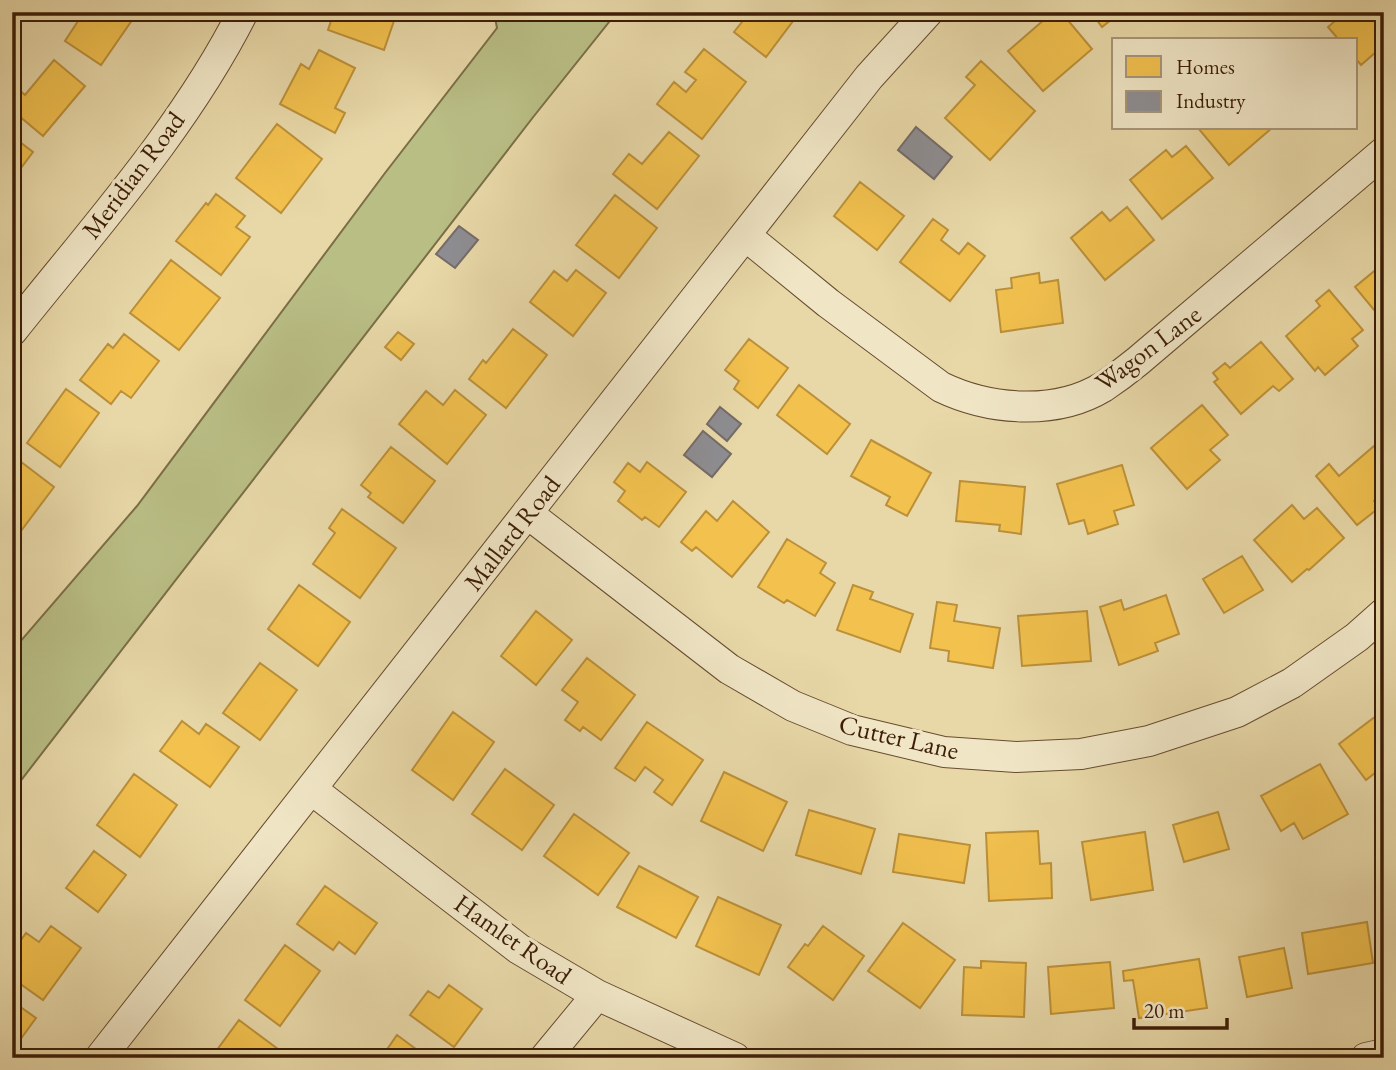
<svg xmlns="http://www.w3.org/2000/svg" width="1396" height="1070" viewBox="0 0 1396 1070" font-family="'EB Garamond',serif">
<rect width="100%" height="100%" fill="#e8d8a8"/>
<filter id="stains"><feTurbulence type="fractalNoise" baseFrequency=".00286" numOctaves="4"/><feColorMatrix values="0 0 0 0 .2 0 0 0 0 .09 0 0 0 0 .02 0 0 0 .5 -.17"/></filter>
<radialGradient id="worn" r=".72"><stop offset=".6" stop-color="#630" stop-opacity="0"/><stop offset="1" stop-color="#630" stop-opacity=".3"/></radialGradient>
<path fill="#b9be85" stroke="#7b6e46" stroke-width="2" d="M494 12H617L534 116 12 792V651L137 506 385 173 497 28Z"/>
<path fill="#f2c14e" stroke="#bc9039" stroke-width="2" d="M84 12 137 13 101 65 65 41Z
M334 12H397L384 50 328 30Z
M750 12H791L796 17 766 57 734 32Z
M1053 12H1061L1092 49 1043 91 1008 51Z
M1091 12H1121L1102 27Z
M1342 12H1384V45L1361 65 1356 59V40H1339L1328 27 1343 14Z
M704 49 746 82 702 139 657 104 674 82 686 92 696 80 685 72Z
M319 50 355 68 335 108 345 113 335 133 280 104 301 64 309 69Z
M54 60 85 86 43 136 12 110V91L16 87 25 95Z
M981 61 1035 111 990 160 945 118 975 85 966 77Z
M277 124 322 159 281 213 236 178Z
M1198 128H1272L1229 165Z
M669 132 699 156 657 209 613 174 629 154 642 164Z
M12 136 33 152 12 180Z
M1186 146 1213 178 1162 219 1130 180 1166 150 1172 157Z
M860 182 904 216 877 250 834 216Z
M216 194 245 216 236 227 250 237 221 275 176 241 206 203 208 205Z
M615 195 657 228 619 278 576 245Z
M1127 207 1154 240 1105 280 1071 238 1102 212 1110 221Z
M933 219 948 230 941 240 959 254 968 243 985 256 950 301 900 262Z
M171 260 220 298 179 350 130 313Z
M1384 263V322L1355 287Z
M576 270 606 293 573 336 530 302 554 271 567 281Z
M1039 273 1040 283 1058 280 1063 323 1001 332 996 290 1012 288 1011 278Z
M1329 290 1363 330 1352 339 1358 346 1325 375 1318 367 1315 371 1286 336 1320 306 1316 301Z
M513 329 547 355 506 408 469 379 483 360 486 363Z
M398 332 414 344 401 360 385 347Z
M124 334 159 361 131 398 121 391 111 404 80 380 108 344 113 348Z
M749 339 788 368 758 408 734 389 739 381 725 370Z
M1261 342 1293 379 1279 391 1273 386 1241 414 1214 382 1218 379 1213 373 1225 363 1230 368Z
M799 385 850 424 827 454 777 415Z
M66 389 99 413 60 467 27 443Z
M455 390 486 415 447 464 399 424 426 391 443 405Z
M1202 405 1228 435 1210 450 1220 460 1187 489 1151 448Z
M871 440 931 473 907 516 886 505 890 497 851 476Z
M1374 446 1384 457V493L1374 501 1380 507 1357 525 1316 476 1329 464 1339 476Z
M391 447 435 481 403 523 368 497 371 493 361 485Z
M12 455 54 487 15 539 12 537Z
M647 462 686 492 659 527 645 517 642 520 618 501 625 491 614 482 628 463 640 472Z
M1122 465 1134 505 1114 511 1118 524 1088 534 1084 520 1069 524 1057 484Z
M960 481 1025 487 1021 534 999 531 1000 525 956 521Z
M733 501 769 532 732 577 696 547 692 551 681 542 706 511 717 521Z
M1292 505 1304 519 1317 508 1344 538 1309 570 1307 569 1292 582 1254 540Z
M342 509 396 548 360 598 313 564 335 533 329 528Z
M787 539 826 563 820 573 835 583 815 616 787 600 784 603 758 587Z
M1242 556 1263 590 1224 613 1203 579Z
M299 585 350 622 318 666 268 629Z
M853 585 873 592 870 599 913 614 900 652 837 630Z
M1166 595 1179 634 1155 643 1158 651 1119 665 1100 607 1121 600 1124 610Z
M937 602 957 605 954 621 1000 628 993 668 948 661 949 651 930 648Z
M536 611 572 640 536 685 501 656Z
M1087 611 1091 661 1022 666 1018 616Z
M587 658 635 695 601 740 583 727 580 731 565 720 578 702 562 690Z
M260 663 297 690 260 740 223 713Z
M1384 710V773L1380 769 1366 780 1339 744Z
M453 712 494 742 453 800 412 770Z
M182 721 199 734 206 724 239 747 210 787 160 751Z
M647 722 703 760 672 805 654 792 663 780 645 767 635 781 615 768Z
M1320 764 1348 814 1303 839 1294 823 1281 831 1261 796Z
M505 769 554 805 522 850 472 814Z
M724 772 787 802 763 851 701 821Z
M134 774 177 805 140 857 97 825Z
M809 810 875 829 861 874 796 855Z
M1218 812 1229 849 1184 862 1173 825Z
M574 814 629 853 598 895 544 856Z
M1038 831 1040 864 1051 863 1052 898 989 901 986 833Z
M1145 832 1153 890 1091 900 1082 842Z
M899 834 970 845 964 883 893 872Z
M94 851 126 875 98 912 66 888Z
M639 866 698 897 676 938 617 907Z
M325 886 377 923 355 954 339 942 333 950 297 924Z
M718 897 781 925 759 975 696 946Z
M1367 922 1373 963 1308 974 1302 933Z
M903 923 955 960 920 1008 868 971Z
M51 926 81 948 43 1000 12 978V972L21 961 12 953 26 933 39 942Z
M823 926 864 956 833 1000 788 967 805 944 808 946Z
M285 945 320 971 280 1026 245 1000Z
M1284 948 1292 988 1247 997 1239 957Z
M1199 959 1207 1008 1139 1018 1133 980 1124 981 1123 971Z
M981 961 1026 963 1024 1017 962 1015 964 967 981 968Z
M1110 962 1114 1008 1051 1014 1048 967Z
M449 985 482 1009 454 1047 410 1015 428 991 439 998Z
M12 1001 36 1018 12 1051Z
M239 1020 282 1052 278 1058H211Z
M397 1035 428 1058H381Z"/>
<path fill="#8d8d92" stroke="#756b68" stroke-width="2" d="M916 127 952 157 934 179 898 150Z
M459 226 478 240 455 268 436 254Z
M720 407 741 424 727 441 707 424Z
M703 431 731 454 712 477 684 455Z"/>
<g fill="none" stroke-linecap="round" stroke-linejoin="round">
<g stroke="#684c2f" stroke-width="32">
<path id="minor" d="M746 236 828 303 941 387C989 410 1055 416 1103 387 1115 379 1127 370 1138 361L1384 152
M12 331C93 229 184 129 243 12
M527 513 729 669 793 706 852 730 944 752 1016 757 1081 754 1149 741 1237 712 1292 683 1357 637 1384 613
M311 789 519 949 597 995 735 1058
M100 1058 869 77 928 12
M545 1058 597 995
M1366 1058 1384 1054"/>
</g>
<use href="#minor" stroke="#f0e6c6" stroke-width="30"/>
</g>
<g text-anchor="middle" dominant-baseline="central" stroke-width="7" stroke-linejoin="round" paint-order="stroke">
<g font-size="26" fill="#3d1d07" stroke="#f0e6c6">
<text transform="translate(133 175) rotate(-53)">Meridian Road</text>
<text transform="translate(1148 348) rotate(-37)">Wagon Lane</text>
<text transform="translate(512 533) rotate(-52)">Mallard Road</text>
<text transform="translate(899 737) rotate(13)">Cutter Lane</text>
<text transform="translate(513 939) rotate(35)">Hamlet Road</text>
</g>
</g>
<rect width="1396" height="1070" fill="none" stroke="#e8d8a8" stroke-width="42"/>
<rect x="14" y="14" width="1368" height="1042" fill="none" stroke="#3d1d07" stroke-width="3.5"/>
<rect x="21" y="21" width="1354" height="1028" fill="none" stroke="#3d1d07" stroke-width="2"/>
<rect x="1112" y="38" width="245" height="91" fill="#f0e6c6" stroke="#a8967a" stroke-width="2"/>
<rect x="1126" y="56" width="35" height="21" fill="#f2c14e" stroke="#a8967a" stroke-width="2"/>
<text x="1176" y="74" font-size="21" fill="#3d1d07">Homes</text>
<rect x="1126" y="91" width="35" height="21" fill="#8d8d92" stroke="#a8967a" stroke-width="2"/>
<text x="1176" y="108" font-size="21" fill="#3d1d07">Industry</text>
<path d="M1134 1018v10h93v-10" fill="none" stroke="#3d1d07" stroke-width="3.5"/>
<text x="1144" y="1018" font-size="21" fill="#3d1d07" stroke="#f0e6c6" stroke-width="5" paint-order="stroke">20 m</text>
<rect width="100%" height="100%" filter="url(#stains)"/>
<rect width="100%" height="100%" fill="url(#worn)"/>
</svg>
